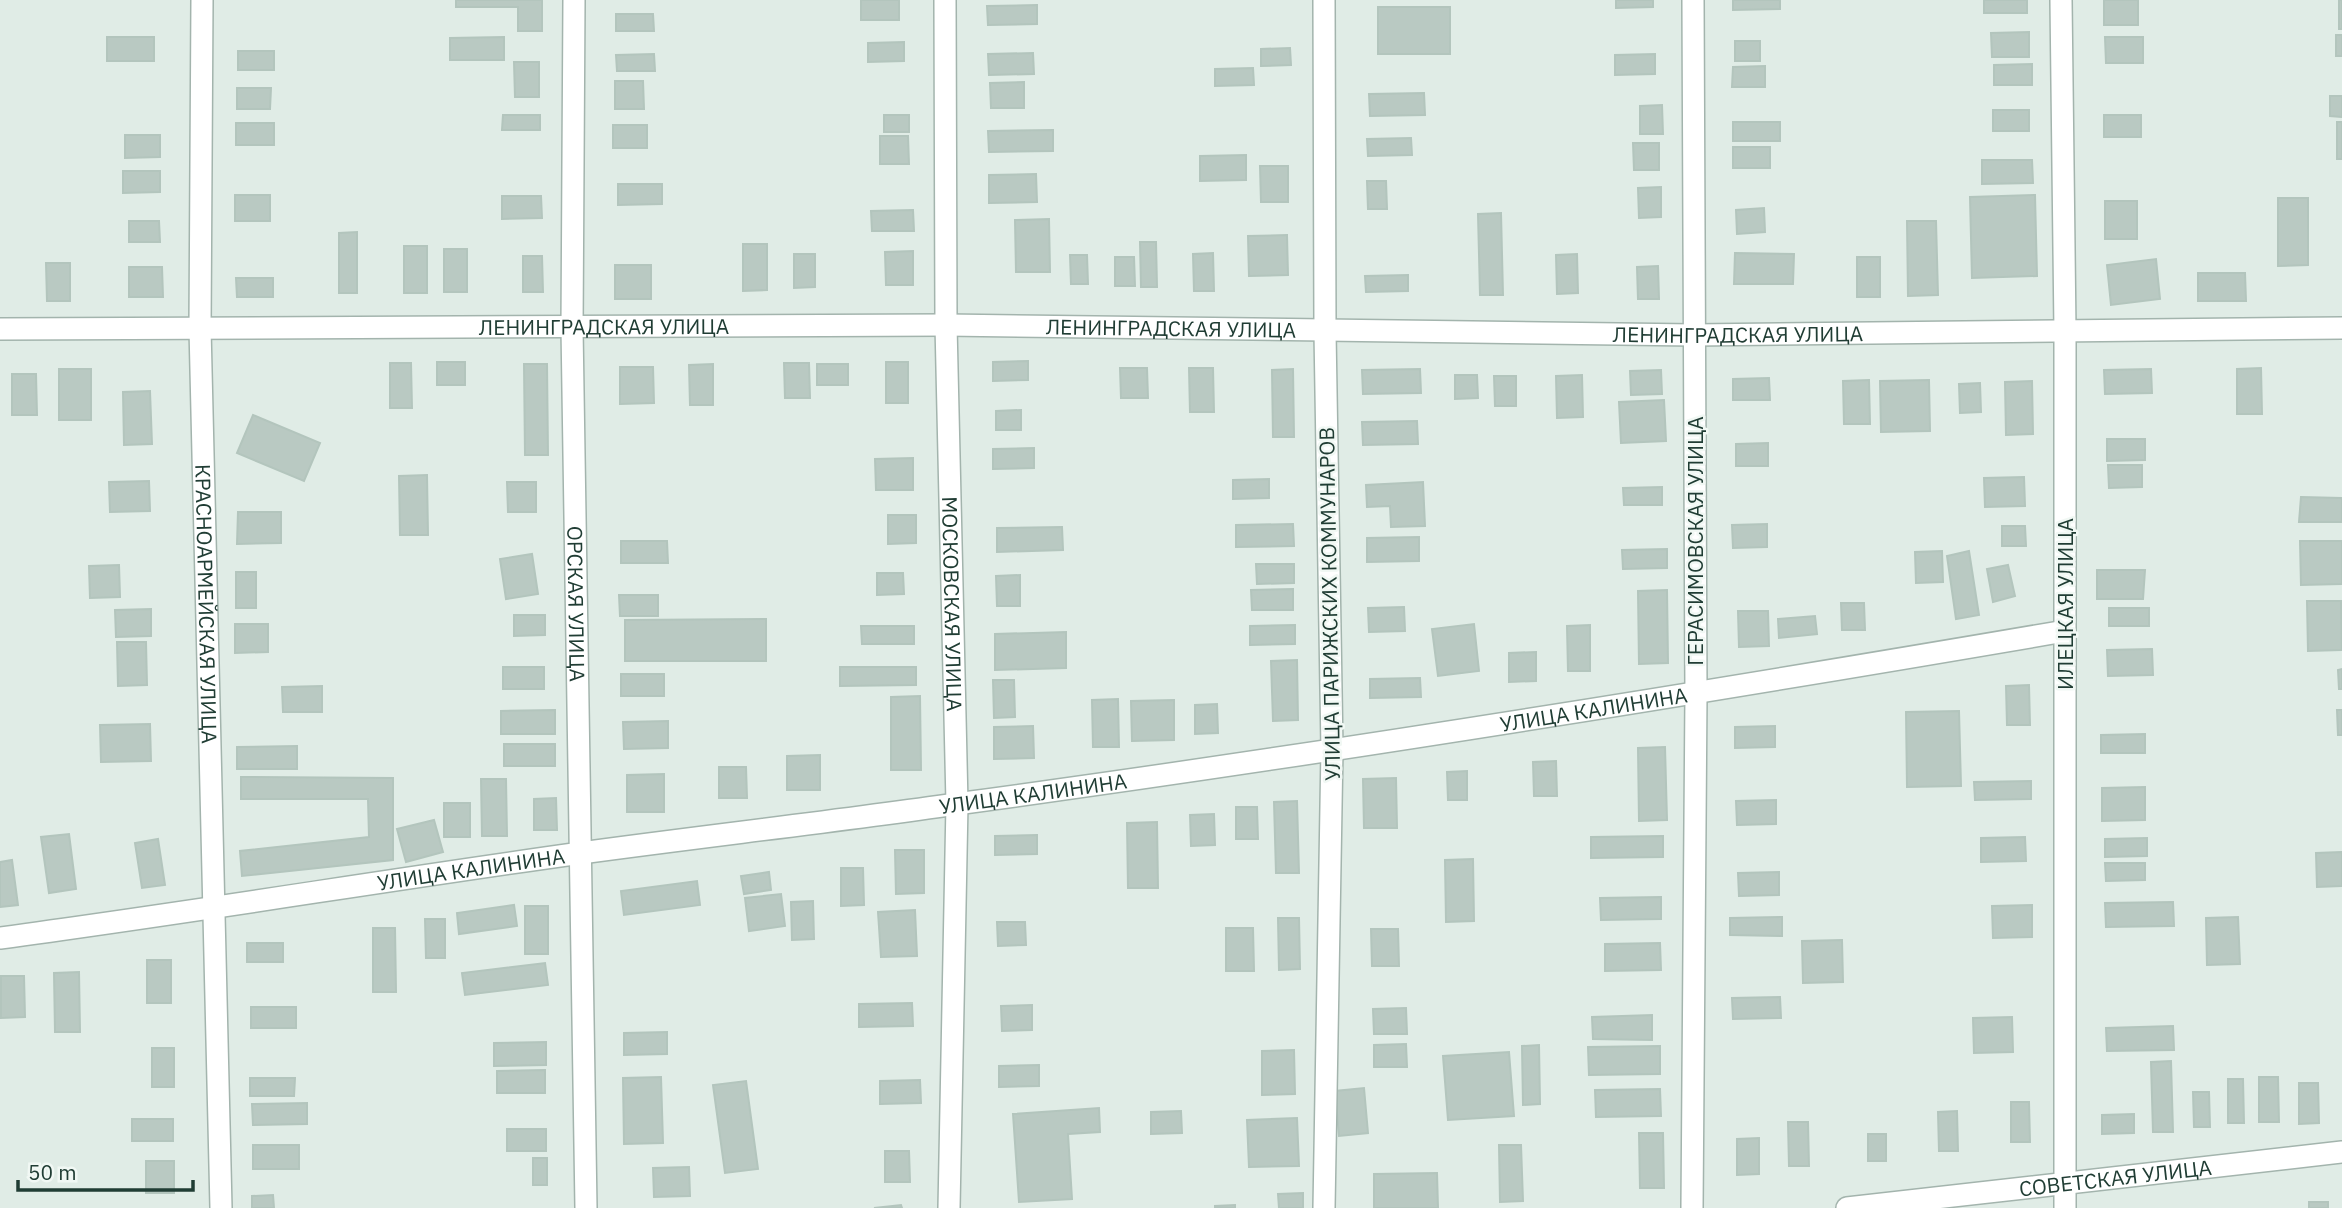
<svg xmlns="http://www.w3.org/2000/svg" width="2342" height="1208" viewBox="0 0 2342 1208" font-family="'IBM Plex Sans',sans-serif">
<rect width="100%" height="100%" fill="#e0ece6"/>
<path fill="#b9c9c2" stroke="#b3c5bd" stroke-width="2" d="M456 0H542V31H518V7H456Z
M861 0H899V20H861Z
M1616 0H1653V7L1616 8Z
M1733 0H1780V9L1733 10Z
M1984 0H2027V13H1984Z
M2104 0H2138V25H2104Z
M2339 0H2342V29H2339Z
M1037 5V24L988 25 987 6Z
M1378 7H1450V54H1378Z
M616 14H653L654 31H616Z
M2029 32V57H1992L1991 33Z
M2336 35H2342V56H2336Z
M107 37H154V61H107Z
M504 37V60H450V38Z
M2105 37H2143V63H2106Z
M1735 41H1760V61H1735Z
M904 42V61L868 62V43Z
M1290 48 1291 65 1261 66V49Z
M238 51H274V70H238Z
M1033 53 1034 74 989 75 988 54Z
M654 54 655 71H617L616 55Z
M1655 54V74L1615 75V55Z
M514 62H539V97H515Z
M2032 64V85H1994V65Z
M1765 66V87H1732L1733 67Z
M1253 68 1254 85 1215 86V69Z
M615 81H643L644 109H615Z
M1024 82V108H991L990 83Z
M237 88H271L270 109H237Z
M1424 93 1425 115 1370 116 1369 94Z
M2330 96H2342V117L2330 116Z
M1662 105 1663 134H1640V106Z
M1993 110H2029V131H1993Z
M503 115H540V130H502Z
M884 115H909V132H884Z
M2104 115H2141V137H2104Z
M1733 122H1780V141H1733Z
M2337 122H2342V159H2337Z
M236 123H274V145H236Z
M613 125H647V148H613Z
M1053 130V151L989 152 988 131Z
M125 135H160V157L125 158Z
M880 136H908L909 164H880Z
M1411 138 1412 155 1368 156 1367 139Z
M1633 143H1659V170H1634Z
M1733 147H1770V168H1733Z
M1246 155V180L1200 181V156Z
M1982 160H2032L2033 183 1982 184Z
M1260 166H1288V202H1261Z
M123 171H160V192L123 193Z
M1036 174 1037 202 989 203V175Z
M1367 181H1386L1387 209H1368Z
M618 184H662V204L618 205Z
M1661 187V217L1639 218 1638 188Z
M235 195H270V221H235Z
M2035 195 2037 276 1972 278 1970 197Z
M502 196H541L542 218 502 219Z
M2278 198H2308V265L2278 266Z
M2105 201H2137V239H2105Z
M1764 208 1765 232 1737 234 1736 210Z
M913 210 914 231H872L871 211Z
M1501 213 1503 295H1480L1478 214Z
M1049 219 1050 272H1016L1015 220Z
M129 221H159L160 242H129Z
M1907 221H1936L1938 295 1908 296Z
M357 232V293H339V233Z
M1287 235 1288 275 1249 276 1248 236Z
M1140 242H1156L1157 287H1141Z
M743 244H767V290L743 291Z
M404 246H427V293H404Z
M444 249H467V292H444Z
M913 251V285H886L885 252Z
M1213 253 1214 291H1194L1193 254Z
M1735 253 1794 254 1793 284H1734Z
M794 254H815V287L794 288Z
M1577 254 1578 293 1557 294 1556 255Z
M1070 255H1087L1088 284H1071Z
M523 256H542L543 292H523Z
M1115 257H1134L1135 286H1115Z
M1857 257H1880V297H1857Z
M2156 259 2160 299 2111 305 2107 265Z
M46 263H70V301H47Z
M615 265H651V299H615Z
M1658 266 1659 299H1638L1637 267Z
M129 267H162L163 297H129Z
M2198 273H2245L2246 301H2198Z
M1408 275V291L1366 292 1365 276Z
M236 278H273V297H237Z
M1028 361V380L993 381V362Z
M437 362H465V385H437Z
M886 362H908V403H886Z
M390 363H411L412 408H390Z
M784 363H809L810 398H785Z
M524 364H547L548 455H525Z
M713 364V405H690L689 365Z
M817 364H848V385H817Z
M620 367H653L654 403 620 404Z
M1120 368H1147L1148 398H1121Z
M1189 368H1213L1214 412H1190Z
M2261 368 2262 414H2237V369Z
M59 369H91V420H59Z
M1293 369 1294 437H1273L1272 370Z
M1420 369 1421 393 1363 394 1362 370Z
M2151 369 2152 393 2105 394 2104 370Z
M1661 370 1662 394 1631 395 1630 371Z
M12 374H36L37 415H12Z
M1455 375H1477L1478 398 1455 399Z
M1582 375 1583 417 1557 418 1556 376Z
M1494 376H1516V406H1495Z
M1769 378 1770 400H1733V379Z
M1869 380 1870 424H1844L1843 381Z
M1929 380 1930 431 1881 432 1880 381Z
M2032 381 2033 434 2006 435 2005 382Z
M1980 383 1981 412 1960 413 1959 384Z
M150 391 152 444 124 445 123 392Z
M1664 400 1666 441 1621 443 1619 402Z
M1021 410V430H996V411Z
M253 415 320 443 304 481 237 453Z
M1417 421 1418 444 1363 445 1362 422Z
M2107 439H2145V460L2107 461Z
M1768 443V466H1736V444Z
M1034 448V468L993 469V449Z
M913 458V490H876L875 459Z
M2108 465H2142V487L2109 488Z
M427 475 428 535H400L399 476Z
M2024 477 2025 506 1985 507 1984 478Z
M1269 479V498L1233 499V480Z
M149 481 150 511 110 512 109 482Z
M507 482H536V512H508Z
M1423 482 1425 526 1391 527 1390 506 1367 507 1366 485Z
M1662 487V505H1624L1623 488Z
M2301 497 2342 498V522H2299Z
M238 512H281V543L237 544Z
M888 515H916V543L888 544Z
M1293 524 1294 546 1236 547V525Z
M1767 524V547L1733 548 1732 525Z
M2002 526H2025L2026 546H2002Z
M1062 527 1063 550 997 552V528Z
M1419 537V561L1367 562V538Z
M621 541H667L668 563H621Z
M2300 541H2342V584L2301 585Z
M1667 549V568L1623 569 1622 550Z
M1942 551 1943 582 1916 583 1915 552Z
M1969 551 1979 615 1956 619 1947 556Z
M532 554 538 594 506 599 500 559Z
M1256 564H1294V583L1257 584Z
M119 565 120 597 90 598 89 566Z
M2008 565 2015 596 1993 602 1987 569Z
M2097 570H2145L2143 599H2097Z
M236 572H256V608H236Z
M877 573H903L904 594 877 595Z
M1020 575V606H997L996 576Z
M1293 589V610H1252L1251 590Z
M1667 590 1668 663 1639 664 1638 591Z
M619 595H658V616H620Z
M2307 601H2341L2342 650 2308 651Z
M1841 603H1864L1865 630H1842Z
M1404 607 1405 631 1369 632 1368 608Z
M2109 608H2149V626H2109Z
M151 609V636L116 637 115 610Z
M1738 611H1768L1769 646 1739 647Z
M514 615H545V635L514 636Z
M1815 616 1817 634 1779 638 1778 619Z
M766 619V661H625V620Z
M235 624H268V652L235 653Z
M1474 624 1479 671 1438 676 1432 629Z
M1295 625V644L1250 645V626Z
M1590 625V671H1568L1567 626Z
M861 626H914V644H862Z
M1066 632V668L995 670V634Z
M117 642H146L147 685 118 686Z
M2152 649 2153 675 2108 676 2107 650Z
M1536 652V681L1509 682V653Z
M1297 660 1298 720 1273 721 1271 661Z
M503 667H544V689H503Z
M840 667H916V685L840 686Z
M2342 669V689H2339L2338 670Z
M621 674H664V696H621Z
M1420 678 1421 697 1370 698V679Z
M993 680H1014L1015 717 994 718Z
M2029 685 2030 725H2007L2006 686Z
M322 686V712H283L282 687Z
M920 696 921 770H891V697Z
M1118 699 1119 747H1093L1092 700Z
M1174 700V740L1132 741 1131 701Z
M1217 704 1218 733 1195 734V705Z
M555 710V734H501V711Z
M2337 710H2342V735H2338Z
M1959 711 1961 786 1907 787 1906 712Z
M668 721V748L624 749 623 722Z
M150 724 151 761 101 762 100 725Z
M1033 726 1034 758 994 759V727Z
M1775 726V747L1735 748V727Z
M2145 734V753H2101V735Z
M504 744H555V766H504Z
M297 746V769H237V747Z
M1665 747 1667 820 1639 821 1638 748Z
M820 755V790H787V756Z
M1556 761 1557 796H1534L1533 762Z
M719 767H746L747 798H719Z
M1467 771V800H1448L1447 772Z
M664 774V812H627V775Z
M241 777 393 778V860L242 876 240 851 369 837 368 799H241Z
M1396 778 1397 828H1364L1363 779Z
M481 779H506L507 836H482Z
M2031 781V799L1975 800 1974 782Z
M2145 787V820L2102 821V788Z
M556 798 557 830H534V799Z
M1776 800V824L1737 825 1736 801Z
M1297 801 1299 873H1276L1274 802Z
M444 803H470V837H444Z
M1236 807H1257L1258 839H1236Z
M1214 814 1215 845 1191 846 1190 815Z
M434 820 443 852 406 862 397 829Z
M1157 822 1158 888H1128L1127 823Z
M69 834 76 889 49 893 41 837Z
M1037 835V854L995 855V836Z
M1663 836V857L1591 858V837Z
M2025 837 2026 861 1981 862V838Z
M2147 838V856L2105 857V839Z
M158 839 165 885 142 888 135 843Z
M895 850H924V893L896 894Z
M2342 852V886L2317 887 2316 853Z
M1473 859 1474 921 1446 922 1445 860Z
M12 860 18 905 0 907V862Z
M2105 863H2145V880L2106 881Z
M841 868H863L864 905 841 906Z
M769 872 771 890 744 894 741 876Z
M1779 872V895L1739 896 1738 873Z
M697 881 700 905 624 915 621 891Z
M781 894 785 926 749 931 745 898Z
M1661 897V919L1601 920 1600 898Z
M813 901 814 939 792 940 791 902Z
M2173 902 2174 926 2106 927 2105 903Z
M514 905 517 926 459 934 457 913Z
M2032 905V937L1993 938 1992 906Z
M525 906H548V954H525Z
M915 910 917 956 881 957 878 912Z
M1782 917V936L1730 935V918Z
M2238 917 2240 964 2207 965 2206 918Z
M1278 918H1299L1300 969 1279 970Z
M425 919H445V958H426Z
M997 922H1025L1026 945 998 946Z
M373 928H395L396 992H373Z
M1226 928H1253L1254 971H1226Z
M1371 929H1398L1399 966H1372Z
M1842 940 1843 982 1803 983 1802 941Z
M247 943H283V962H247Z
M1660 943 1661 970 1605 971V944Z
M147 960H171V1003H147Z
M545 963 548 985 465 995 462 973Z
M79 972 80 1032H55L54 973Z
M1 976H24L25 1017 1 1018Z
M1780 997 1781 1018 1733 1019 1732 998Z
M912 1003 913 1026 859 1027V1004Z
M1032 1005V1030L1002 1031 1001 1006Z
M251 1007H296V1028H251Z
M1406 1008 1407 1034H1374L1373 1009Z
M1652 1015V1040L1593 1039 1592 1017Z
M2012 1017 2013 1052 1974 1053 1973 1018Z
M2173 1026 2174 1050 2107 1051 2106 1028Z
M667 1032V1054L624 1055V1033Z
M546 1042V1065L494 1066V1043Z
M1406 1044 1407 1067H1374V1045Z
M1539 1045 1540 1104 1523 1105 1522 1046Z
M1660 1046V1074L1589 1075 1588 1047Z
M152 1048H174V1087H152Z
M1294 1050 1295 1094 1262 1095V1051Z
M1509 1052 1514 1116 1448 1120 1443 1056Z
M2171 1061 2173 1132H2153L2151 1062Z
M1039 1065V1086L999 1087V1066Z
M545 1070V1093H497V1071Z
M661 1077 663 1143 624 1144 623 1078Z
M2259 1077H2278L2279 1122H2259Z
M250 1078H295L294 1096H250Z
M2228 1079H2243L2244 1123H2228Z
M920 1080 921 1103 880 1104V1081Z
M746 1081 758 1169 725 1173 713 1085Z
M2299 1083H2318L2319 1123 2299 1124Z
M1364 1088 1368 1133 1339 1136 1335 1091Z
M1660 1089 1661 1116 1596 1117 1595 1090Z
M2193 1092H2209L2210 1127H2194Z
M2011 1102H2029L2030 1142H2011Z
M307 1103V1124L253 1125 252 1104Z
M1099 1108 1100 1132 1068 1134 1072 1199 1019 1202 1013 1114Z
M1181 1111 1182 1133 1151 1134V1112Z
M1957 1111 1958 1151H1939L1938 1112Z
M2134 1114V1133L2102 1134V1115Z
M1297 1118 1299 1166 1249 1167 1247 1120Z
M132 1119H173V1141H132Z
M1788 1122H1808L1809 1166H1789Z
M507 1129H546V1151H507Z
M1639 1133H1663L1664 1188H1640Z
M1868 1134H1886V1161H1868Z
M1759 1138V1174L1737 1175V1139Z
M253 1145H299V1169H253Z
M1499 1145H1521L1523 1201 1500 1202Z
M885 1151H909L910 1182H885Z
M533 1158H547V1185H533Z
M146 1161H174V1193H146Z
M689 1167 690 1196 654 1197 653 1168Z
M1437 1173 1438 1208H1374V1174Z
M1303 1193V1208H1279L1278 1194Z
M273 1195 274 1208H252V1196Z
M2309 1202H2328V1208H2309Z
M901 1205 902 1208H874Z
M1235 1205V1208H1215V1206Z"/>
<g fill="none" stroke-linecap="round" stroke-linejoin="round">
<g stroke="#a3b4ad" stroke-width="24">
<g id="minor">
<path id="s1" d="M202 0 200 328 221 1208"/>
<path id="s2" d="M574 0 572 328 586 1208"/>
<path id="s3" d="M945 0 946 325 957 804 949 1208"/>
<path d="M2061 0 2065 331V1208"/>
<path id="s4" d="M0 329 946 325 1694 335 2342 328"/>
<path id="s5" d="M0 938C194 912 387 880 581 853 706 836 831 822 956 804 1327 754 1696 694 2065 631"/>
<path d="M1324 1208 1332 749 1325 332 1324 0"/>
<path d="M1692 1208 1696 694 1693 0"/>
<path id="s6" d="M1847 1208 2342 1152"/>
</g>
</g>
<use href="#minor" stroke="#fff" stroke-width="21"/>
</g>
<g text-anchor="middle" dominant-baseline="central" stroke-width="5" stroke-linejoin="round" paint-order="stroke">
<g font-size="21" fill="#203d34" stroke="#f1f8f4">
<text stroke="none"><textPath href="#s4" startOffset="604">ЛЕНИНГРАДСКАЯ УЛИЦА</textPath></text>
<text stroke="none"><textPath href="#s4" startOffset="1171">ЛЕНИНГРАДСКАЯ УЛИЦА</textPath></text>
<text stroke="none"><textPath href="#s4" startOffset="1738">ЛЕНИНГРАДСКАЯ УЛИЦА</textPath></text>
<text transform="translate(1695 541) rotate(-90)">ГЕРАСИМОВСКАЯ УЛИЦА</text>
<text stroke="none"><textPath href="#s1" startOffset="604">КРАСНОАРМЕЙСКАЯ УЛИЦА</textPath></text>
<text stroke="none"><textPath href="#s2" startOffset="604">ОРСКАЯ УЛИЦА</textPath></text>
<text stroke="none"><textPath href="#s3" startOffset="604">МОСКОВСКАЯ УЛИЦА</textPath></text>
<text transform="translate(1329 604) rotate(-91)">УЛИЦА ПАРИЖСКИХ КОММУНАРОВ</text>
<text transform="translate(2065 604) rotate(-90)">ИЛЕЦКАЯ УЛИЦА</text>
<text stroke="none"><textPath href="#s5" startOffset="1610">УЛИЦА КАЛИНИНА</textPath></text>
<text stroke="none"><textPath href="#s5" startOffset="1043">УЛИЦА КАЛИНИНА</textPath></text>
<text stroke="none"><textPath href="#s5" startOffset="476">УЛИЦА КАЛИНИНА</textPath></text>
<text stroke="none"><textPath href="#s6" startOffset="270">СОВЕТСКАЯ УЛИЦА</textPath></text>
</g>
</g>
<path d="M18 1180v10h175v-10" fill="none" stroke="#203d34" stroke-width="3.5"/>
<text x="28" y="1180" font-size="21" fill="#203d34" stroke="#f1f8f4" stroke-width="5" paint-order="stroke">50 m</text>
</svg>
